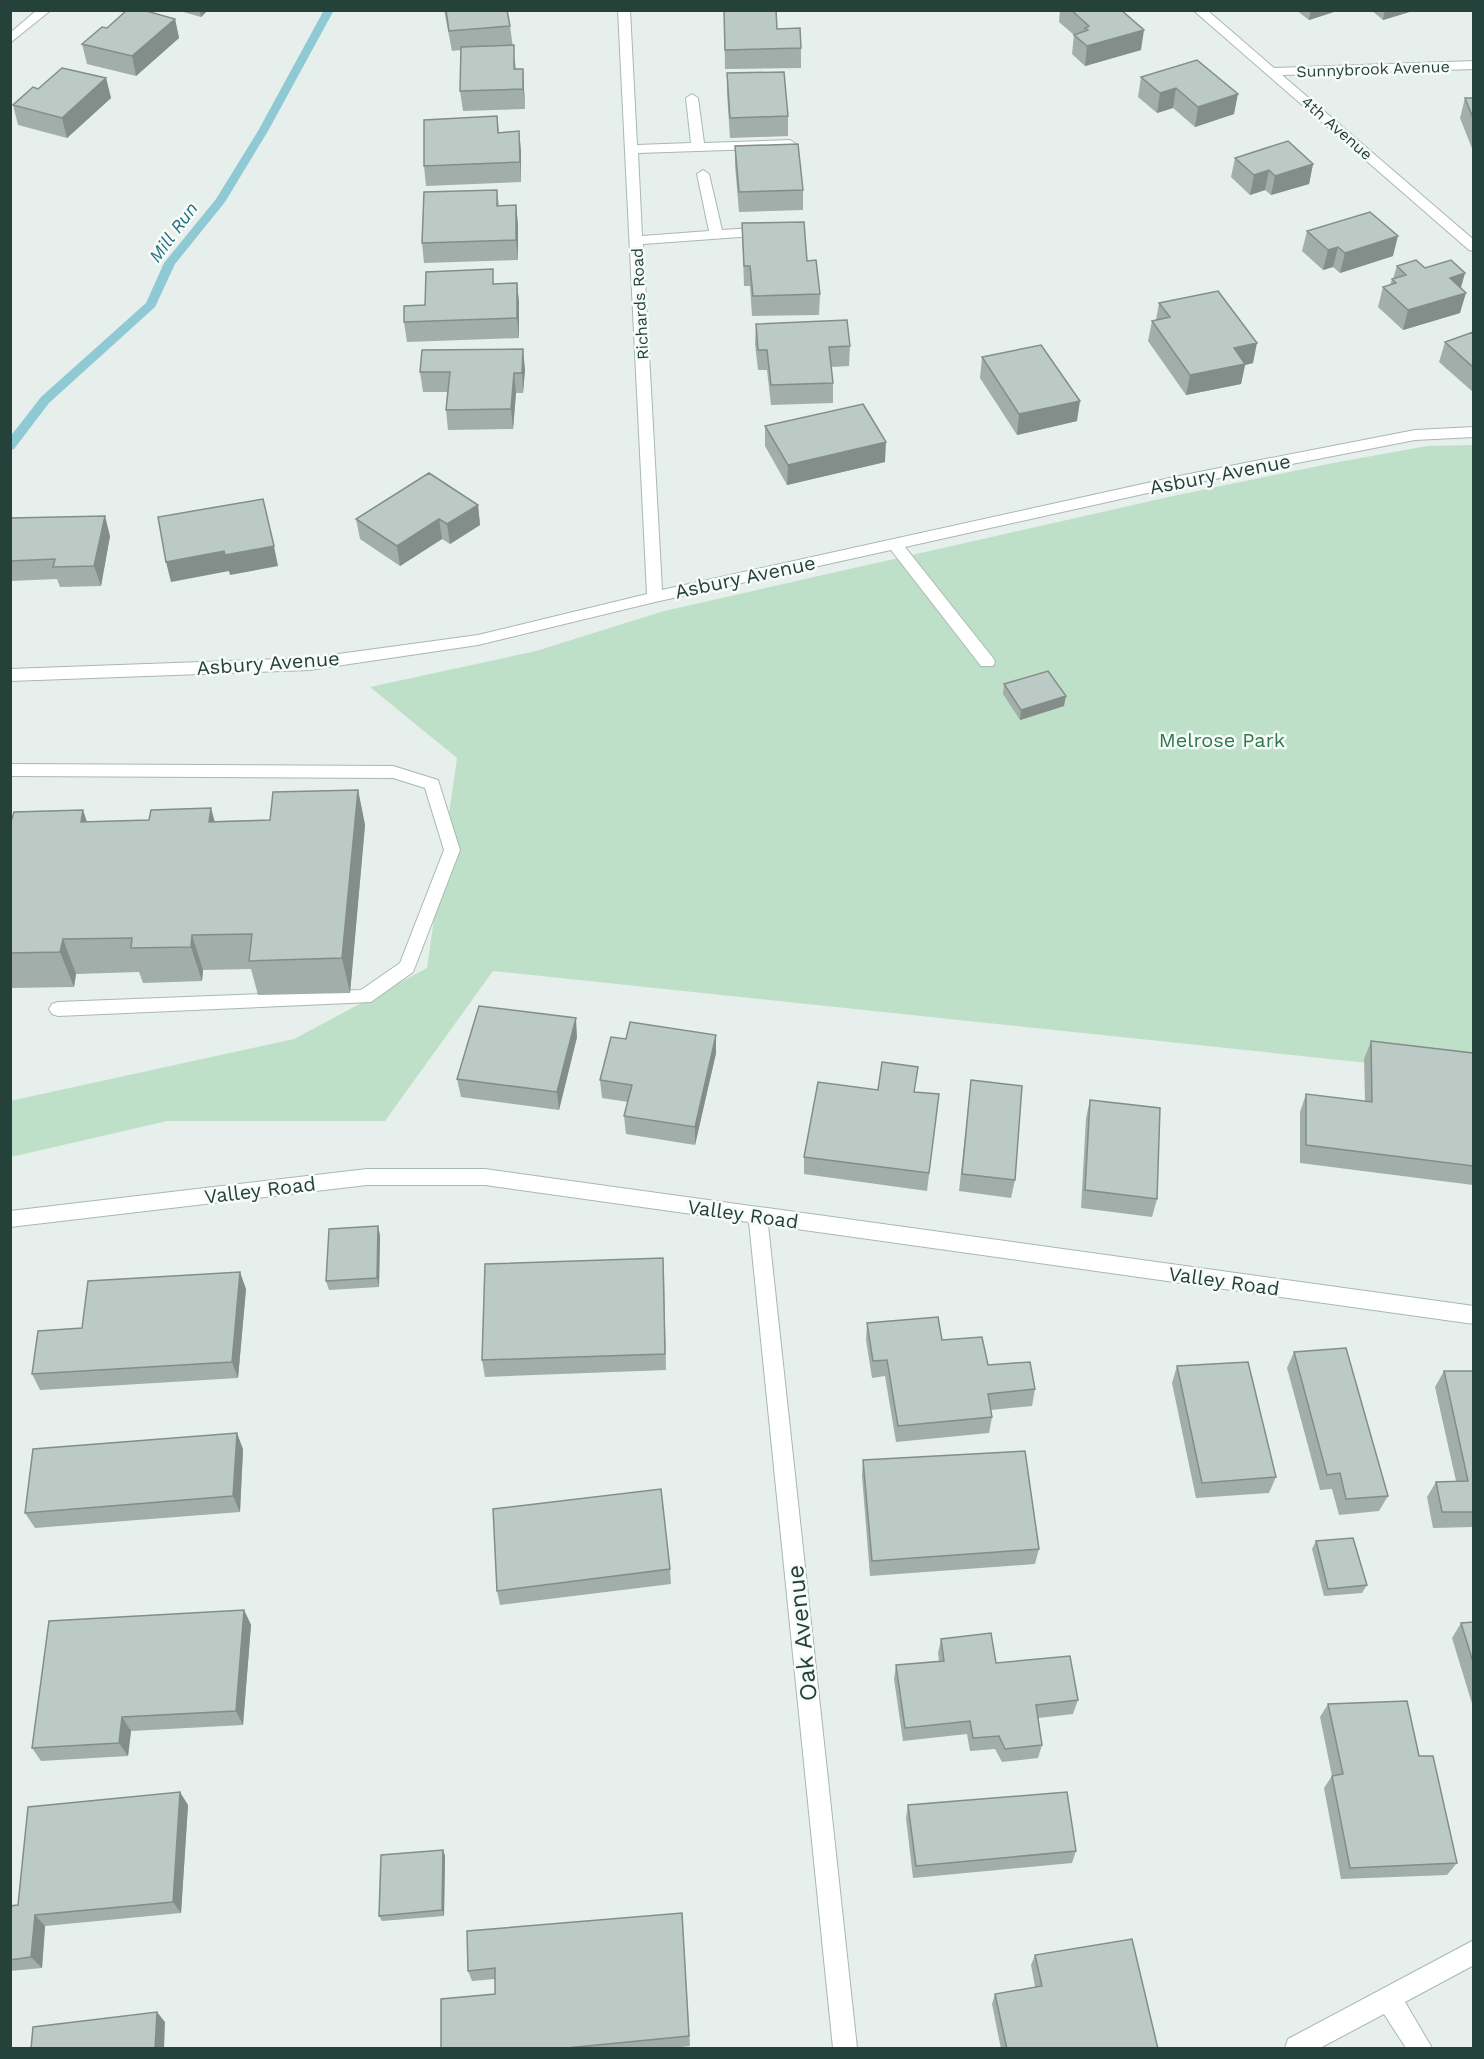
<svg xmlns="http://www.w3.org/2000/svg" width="1484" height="2059" viewBox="0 0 1484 2059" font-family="'Work Sans',sans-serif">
<rect width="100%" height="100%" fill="#e6efeb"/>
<path fill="#bfe0c8" d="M1473 445V1074L493 971 385 1121H167L11 1157 10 1101 294 1039 427 968 457 758 370 687 536 651 664 611 1173 496 1333 463 1427 446Z"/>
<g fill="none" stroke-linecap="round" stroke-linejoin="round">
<path fill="#8ec9d4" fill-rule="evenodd" d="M324 10H334L268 131 225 202 175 264 155 307 49 403 14 449 10 450V437L41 397 146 303 164 263 216 199 258 131Z"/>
<g stroke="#a8b8b2" stroke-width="2">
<path id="minor" d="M37 10H51L10 43V33Z
M618 10H630L637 145 691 143 686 98 692 94 698 98 704 143 790 140 796 144 790 148 638 153 642 236 709 231 697 174 703 170 709 174 722 230 767 227 774 231 767 235 643 244 662 590 1179 476 1415 430 1474 427V437L1415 440 1179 486 905 547 993 658 995 662 993 666H981L891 550 655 602 478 645 309 670 10 681V669L309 658 478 635 647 594Z
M1193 10H1207L1274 68 1474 61V69L1282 75 1474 240V251L1469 250Z
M10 764 393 766 438 780 460 850 413 972 371 1002 58 1016 52 1014 49 1009 52 1004 58 1002 361 990 400 963 444 850 425 788 393 778 10 776Z
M367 1169H485L1474 1306V1324L768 1225 857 2048H833L749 1222 485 1185H367L10 1227V1211Z
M1474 1940V1965L1405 2002 1432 2048H1406L1384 2014 1320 2048H1285L1288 2039Z"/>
</g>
<use href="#minor" fill="#fff" fill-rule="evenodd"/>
</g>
<path fill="#a1aea9" d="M176 10H208L201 17Z
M444 10H507L510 26 516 69H523L525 109 463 111 460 91 461 50 452 51Z
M724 10 777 29 801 48V68L725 69Z
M1060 10H1121L1141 50 1085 66 1072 54 1074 35 1059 22Z
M1296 10H1340L1309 20Z
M1371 10H1416L1383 20Z
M175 19 179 38 136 76 87 64 82 44 107 28Z
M1197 60 1234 114 1195 127 1173 108 1157 113 1138 97 1141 77Z
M727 73 788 116V136L730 138 727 93Z
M106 78 111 98 67 138 18 125 13 105 38 89Z
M1465 98H1473V151L1460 118Z
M497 116 499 132 521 151V182L426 186 424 166Z
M735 146 803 190V210L739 212 735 165Z
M1235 158 1313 164 1309 184 1271 195 1265 190 1250 195 1231 177Z
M497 190 499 206 516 205 518 225V260L424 263 422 243Z
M742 223 820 294 819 315 752 316 750 286H744Z
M1307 231 1393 256 1340 273 1333 267 1323 270 1302 251Z
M1397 266 1425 268 1465 273 1461 288 1460 313 1403 330 1378 307 1383 287 1390 285 1392 279H1393Z
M517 283 519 303V338L407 342 404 322 425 305 494 284Z
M1159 303 1253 363 1245 365 1241 384 1186 395 1148 341 1152 321 1156 320Z
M756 324 850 346 849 366 831 367 833 383V403L771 405 767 370H758L755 344Z
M1473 332V392L1439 362 1445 342Z
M982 357 1077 421 1017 435 980 378Z
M525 369 523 393H516L513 429 448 430 446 410 447 392H423L420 372Z
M765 426 885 462 787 485 765 446Z
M478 505 480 525 450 544 442 539 400 566 360 539 356 519Z
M10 518 110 536 101 586 60 587 57 579 10 581Z
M1004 684 1064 706 1020 720 1003 694Z
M358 790 365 825 350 993 258 995 251 969 203 970 202 981 143 983 139 972 76 974 74 987 10 988V822L215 821 270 820Z
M716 1035V1053L695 1145 626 1134 624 1116 628 1102 602 1098 600 1080Z
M577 1037 559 1110 461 1097 457 1079Z
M1371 1041 1473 1053V1185L1300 1163V1112L1306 1094 1365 1101 1364 1059Z
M971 1080 1015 1180 1011 1198 959 1191Z
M878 1090 915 1092 939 1094 927 1191 804 1174V1157Z
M1090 1100 1157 1199 1152 1217 1081 1208 1086 1118Z
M380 1235 379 1287 329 1290 326 1281Z
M664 1275 666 1370 485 1377 482 1360Z
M246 1289 238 1378 40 1390 32 1374 82 1328Z
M867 1323 942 1340 988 1365 1035 1389 1032 1406 991 1410 992 1417 989 1433 896 1442 885 1376 872 1378 866 1340Z
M1294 1352 1388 1496 1379 1511 1339 1515 1332 1489 1320 1490 1287 1368Z
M1177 1366 1276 1477 1269 1493 1196 1498 1172 1383Z
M1444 1371H1473V1527L1433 1528 1427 1497 1436 1482 1456 1481 1435 1387Z
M243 1449 240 1512 35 1528 25 1513Z
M863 1460 1039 1549 1035 1564 870 1576 862 1476Z
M1316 1541 1367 1585 1362 1593 1324 1596 1312 1549Z
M670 1569 671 1584 500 1605 497 1591Z
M244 1610 251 1625 243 1725 131 1731 128 1756 41 1761 32 1748Z
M1473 1622V1707L1452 1638 1461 1623Z
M941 1639 1078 1700 1073 1714 1038 1718 1042 1745 1038 1758 1002 1762 995 1749 970 1751 967 1734 903 1741 894 1679 896 1665 939 1661 938 1653Z
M1328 1704 1419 1756 1457 1863 1447 1875 1341 1879 1324 1788 1332 1776 1320 1717Z
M188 1805 181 1913 45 1926 42 1968 10 1971V1906L18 1905Z
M908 1805 1076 1851 1072 1863 913 1878 906 1818Z
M443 1850 445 1856 444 1916 382 1921 379 1916Z
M682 1913 690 2046 664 2049H441L495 1994V1979L472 1981 468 1971Z
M1035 1955 1158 2049H1001L992 2004 995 1994 1035 1987 1031 1965Z"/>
<path fill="#838d89" d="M200 10H208L201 17Z
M1311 10H1340L1309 20Z
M1385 10H1416L1383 20Z
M175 19 179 38 136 76 132 56Z
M1144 30 1141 50 1085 66 1087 46Z
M523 69 524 88 525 109 523 89Z
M106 78 111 98 67 138 62 118Z
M1176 88 1173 108 1157 113 1160 93Z
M1238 94 1234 114 1195 127 1198 107Z
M519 131 521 151V182L520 162Z
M1313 164 1309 184 1271 195 1275 176Z
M1269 170 1265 190 1250 195 1254 175Z
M516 205 518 225V260L516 240Z
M1398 236 1393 256 1340 273 1345 253Z
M1338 247 1333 267 1323 270 1328 250Z
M1465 273 1459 293 1450 278Z
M517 283 519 303V338L517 318Z
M1466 293 1460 313 1403 330 1408 310Z
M1257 343 1253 363 1245 365 1241 384 1186 395 1190 375 1234 348Z
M523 349 525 369 523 393 522 373Z
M514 373 516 393 513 429 511 409Z
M1080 401 1077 421 1017 435 1019 414Z
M886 442 885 462 787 485 788 465Z
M478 505 480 525 450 544 447 524Z
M105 516 110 536 101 586 94 566Z
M439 519 442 539 400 566 397 546Z
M274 546 278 566 230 575 225 555Z
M224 551 229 571 171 582 166 562Z
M1066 696 1064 706 1020 720 1021 710Z
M358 790 365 825 350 993 342 958Z
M211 808 221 844 209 822Z
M83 810 95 845 81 822Z
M192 935 203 970 202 981 191 947Z
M63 939 76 974 74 987 60 952Z
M576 1018 577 1037 559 1110 557 1092Z
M716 1035V1053L695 1145V1127Z
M378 1226 380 1235 379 1287 377 1278Z
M240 1272 246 1289 238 1378 232 1362Z
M237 1433 243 1449 240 1512 233 1496Z
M244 1610 251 1625 243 1725 236 1711Z
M122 1717 131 1731 128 1756 119 1743Z
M180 1792 188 1805 181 1913 173 1902Z
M443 1850 445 1856 444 1916 442 1910Z
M35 1915 45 1926 42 1968 31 1957Z
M157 2012 165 2022 164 2049H155Z"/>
<path fill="#bbcac4" stroke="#838d89" stroke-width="1.5" d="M127 10H143L175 19 132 56 82 44 102 27 107 28Z
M446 10H507L510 26 449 31Z
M724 10H776L777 29 800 28 801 48 725 50Z
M1071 10H1121L1144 30 1087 46 1074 35 1088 30 1085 28 1089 26Z
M514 45V69H523V89L460 91 461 47Z
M1197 60 1238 94 1198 107 1176 88 1160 93 1141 77Z
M62 68 106 78 62 118 13 105 33 87 38 89Z
M784 72 788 116 730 118 727 73Z
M1465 98H1473V118Z
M497 116 498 133 519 131 520 162 424 166V120Z
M1288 141 1313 164 1275 176 1269 170 1254 175 1235 158Z
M798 144 803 190 739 192 735 146Z
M497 190V206L516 205V240L422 243 424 192Z
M1370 212 1398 236 1345 253 1338 247 1328 250 1307 231Z
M804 222 807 261 816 260 820 294 753 296 750 266H744L742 223Z
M1416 260 1425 268 1451 260 1465 273 1450 278 1466 293 1408 310 1383 287 1396 283 1392 279 1406 275 1397 266Z
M493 269V284L517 283V318L404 322V306L425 305 426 272Z
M1218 291 1257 343 1234 348 1245 364 1190 375 1152 321 1170 317 1159 303Z
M847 320 850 346 829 347 833 383 771 385 767 350H758L756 324Z
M1473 332V367L1445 342Z
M1041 345 1080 401 1019 414 982 357Z
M523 349 522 373H514L511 409 446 410 450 372H420L422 350Z
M863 404 886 442 788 465 765 426Z
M429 473 478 505 447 524 439 519 397 546 356 519Z
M263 499 274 546 225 555 224 551 166 562 158 517Z
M105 516 94 566 53 567 55 559 10 561V518Z
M1048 671 1066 696 1021 710 1004 684Z
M358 790 342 958 249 961 252 934 192 935 191 947 131 948 132 938 63 939 60 952 10 953V822H11L14 812 83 810 81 822 149 820 151 810 211 808 209 822 270 820 273 792Z
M479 1006 576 1018 557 1092 457 1079Z
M630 1022 716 1035 695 1127 624 1116 632 1085 600 1080 611 1037 626 1039Z
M1371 1041 1473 1053V1166L1306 1145V1094L1372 1102Z
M882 1062 918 1067 914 1092 939 1094 929 1173 804 1157 818 1082 878 1090Z
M971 1080 1022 1086 1015 1180 962 1174Z
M1090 1100 1160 1108 1157 1199 1085 1190Z
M378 1226 377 1278 326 1281 329 1229Z
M663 1258 665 1354 482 1360 485 1264Z
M240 1272 232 1362 32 1374 38 1331 82 1328 88 1281Z
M938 1317 942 1340 982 1337 988 1365 1030 1362 1035 1389 988 1394 992 1417 898 1426 887 1360 873 1361 867 1323Z
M1346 1348 1388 1496 1346 1499 1340 1473 1327 1475 1294 1352Z
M1248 1362 1276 1477 1202 1483 1177 1366Z
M1444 1371H1473V1512H1442L1436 1482 1468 1481Z
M237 1433 233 1496 25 1513 33 1449Z
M1025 1451 1039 1549 872 1561 863 1460Z
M661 1489 670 1569 497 1591 493 1509Z
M1353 1538 1367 1585 1328 1589 1316 1541Z
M244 1610 236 1711 122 1717 119 1743 32 1748 49 1621Z
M1473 1622V1662L1461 1623Z
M991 1633 996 1663 1070 1656 1078 1700 1036 1705 1042 1745 1005 1749 999 1736 973 1738 970 1721 905 1728 896 1665 944 1661 941 1639Z
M1407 1701 1419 1756H1433L1457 1863 1350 1868 1332 1776 1343 1774 1328 1704Z
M180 1792 173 1902 35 1915 31 1957 10 1960V1906L18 1905 28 1807Z
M1067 1792 1076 1851 916 1866 908 1805Z
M443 1850 442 1910 379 1916 381 1855Z
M682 1913 689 2036 556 2049H441V1999L495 1994V1968L468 1971 467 1931Z
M1132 1939 1158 2049H1007L995 1994 1042 1986 1035 1955Z
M157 2012 155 2049H31L33 2027Z"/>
<g text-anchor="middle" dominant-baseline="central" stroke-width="5" stroke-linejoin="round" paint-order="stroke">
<g font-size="16" fill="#24423a" stroke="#f7fbf9">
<text transform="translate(1373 69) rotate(-2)">Sunnybrook Avenue</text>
<text transform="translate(1337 128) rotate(41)">4th Avenue</text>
<text transform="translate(640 304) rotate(-93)">Richards Road</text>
</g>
<g font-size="18" font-style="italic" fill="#1c6f80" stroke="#f7fbf9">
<text transform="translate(173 232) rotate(-54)">Mill Run</text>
</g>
<g font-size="20" fill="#24423a" stroke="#f7fbf9">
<text transform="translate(1220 474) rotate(-11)">Asbury Avenue</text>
<text transform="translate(745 577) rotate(-12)">Asbury Avenue</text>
<text transform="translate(268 663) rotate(-4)">Asbury Avenue</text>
<text transform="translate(260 1190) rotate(-7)">Valley Road</text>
<text transform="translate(743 1214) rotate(8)">Valley Road</text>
<text transform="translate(1224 1281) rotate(8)">Valley Road</text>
</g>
<g font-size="20" fill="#2d7a4b" stroke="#f7fbf9">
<text x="1222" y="740">Melrose Park</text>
</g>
<g font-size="24" fill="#24423a" stroke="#f7fbf9">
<text transform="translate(802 1633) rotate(-96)">Oak Avenue</text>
</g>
</g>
<rect width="1484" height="2059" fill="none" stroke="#24423a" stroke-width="24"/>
</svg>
